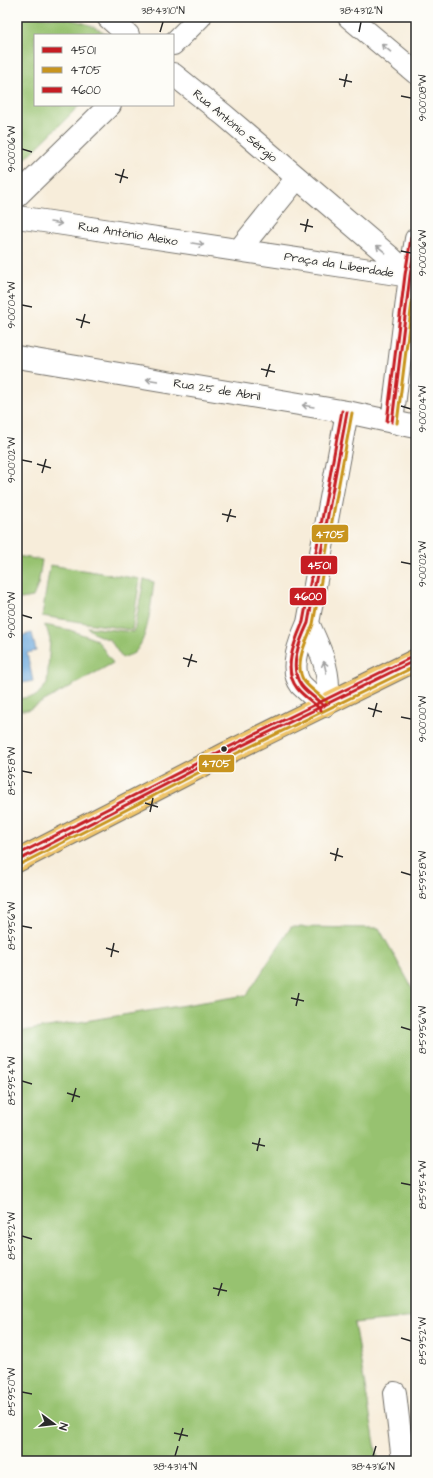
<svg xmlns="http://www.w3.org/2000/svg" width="433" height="1478" viewBox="0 0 433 1478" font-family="'Architects Daughter',sans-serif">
<rect width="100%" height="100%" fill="#fdfcf7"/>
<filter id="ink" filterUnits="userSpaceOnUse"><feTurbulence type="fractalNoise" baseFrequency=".025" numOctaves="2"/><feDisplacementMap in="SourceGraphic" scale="8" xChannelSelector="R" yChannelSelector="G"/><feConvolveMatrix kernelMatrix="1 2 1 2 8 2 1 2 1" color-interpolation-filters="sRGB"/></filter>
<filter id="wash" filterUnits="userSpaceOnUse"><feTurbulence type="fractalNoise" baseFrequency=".012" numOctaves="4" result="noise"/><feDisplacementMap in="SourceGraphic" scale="16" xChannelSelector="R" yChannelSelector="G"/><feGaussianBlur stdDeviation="0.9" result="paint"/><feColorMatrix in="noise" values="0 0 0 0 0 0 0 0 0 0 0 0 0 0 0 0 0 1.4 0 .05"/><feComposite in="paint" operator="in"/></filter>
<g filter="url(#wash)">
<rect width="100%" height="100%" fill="#f7edda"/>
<path fill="#97c270" stroke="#61764e" d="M17 17C48 17 81 15 107 35H35V105H80L17 167Z
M17 556 42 560 38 585 33 597 21 599 17 598Z
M50 565 140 579 132 630 42 616Z
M144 579 154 582C151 601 149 639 134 653 131 655 126 656 122 658L110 640 95 634 87 627 134 632Z
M44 625 70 630 97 640 113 663 28 710H17V699L36 696 47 684 50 640 47 629Z
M291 927 379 928 416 995V1317L354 1323 378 1461H17V1032L247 995Z"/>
<path fill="#6ca9de" stroke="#4c6a84" d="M32 633 36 651 27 653 33 681 17 684V637Z"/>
</g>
<g filter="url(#ink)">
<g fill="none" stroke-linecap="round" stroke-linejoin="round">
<g stroke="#726f68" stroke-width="24">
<path id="minor" d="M108 17 128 35
M349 17 416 73
M173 44 200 17
M173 74 224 115 389 256 410 276
M17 196 110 105
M17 217 410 276
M239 250 297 178
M17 357 347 412 416 427
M392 422 410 276 416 239
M308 623C317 643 328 664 328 687 328 693 326 700 324 706 317 699 308 692 301 685 288 668 301 639 308 623L347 412
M395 1393 403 1461"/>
</g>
<g stroke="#726f68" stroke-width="24">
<path id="major" d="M17 861 227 753 416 660"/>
</g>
<use href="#minor" stroke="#fff" stroke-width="22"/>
<use href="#major" stroke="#efc469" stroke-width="22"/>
<g stroke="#fdfcf7" stroke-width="6">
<path id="bus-1" d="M392 422 410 276 416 239
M324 706C317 699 307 693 301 685 288 667 300 640 308 623L347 412
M17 861 227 753 416 660"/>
</g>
<g stroke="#fdfcf7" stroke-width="6">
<path id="bus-2" d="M397 423 416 270
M327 702C320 695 310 689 304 681 293 664 307 640 313 624L352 413
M19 865 229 757 416 666"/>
</g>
<g stroke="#fdfcf7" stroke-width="6">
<path id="bus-3" d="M387 421 405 275 411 238
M321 710C313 702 303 696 297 688 282 669 295 641 303 622L342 411
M17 855 225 749 414 656"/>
</g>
<use href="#bus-1" stroke="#c61d23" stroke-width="3"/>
<use href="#bus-2" stroke="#c8941e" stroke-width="3"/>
<use href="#bus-3" stroke="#c61d23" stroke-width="3"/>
</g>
<defs><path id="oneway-shaft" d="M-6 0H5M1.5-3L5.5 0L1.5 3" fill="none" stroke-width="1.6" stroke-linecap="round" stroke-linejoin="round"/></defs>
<g stroke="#a0a0a0">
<use href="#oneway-shaft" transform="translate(386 48) rotate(-140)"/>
<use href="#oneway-shaft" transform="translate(56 223) rotate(9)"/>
<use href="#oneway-shaft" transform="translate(198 244) rotate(9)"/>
<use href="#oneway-shaft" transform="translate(381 249) rotate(-140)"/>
<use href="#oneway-shaft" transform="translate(152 380) rotate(-171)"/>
<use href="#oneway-shaft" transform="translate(308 406) rotate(-171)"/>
<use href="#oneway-shaft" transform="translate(325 667) rotate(-103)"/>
</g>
</g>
<path fill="none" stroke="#2b2b2b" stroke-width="1.5" d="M160 32 163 22M359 32 361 22M339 79 352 82M344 87 347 74M401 96 411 98M22 149 32 152M115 174 128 178M120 183 124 169M300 224 313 227M305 232 308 219M401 251 411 253M22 305 32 307M76 319 90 323M81 328 85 314M261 369 275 372M266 377 270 364M401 406 411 409M22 460 32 462M37 464 51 468M42 473 46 459M222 514 236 517M227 522 231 509M401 562 411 564M22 615 32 618M183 658 197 662M188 667 192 654M368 708 382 712M373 717 377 703M401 717 411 719M22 771 32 773M145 803 158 807M150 812 153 798M330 853 343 857M335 861 338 848M401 872 411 875M22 926 32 928M106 948 119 952M111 957 114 943M291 998 304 1001M296 1006 299 993M401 1027 411 1030M22 1081 32 1084M67 1093 80 1097M72 1102 76 1088M252 1143 265 1146M257 1151 260 1138M401 1183 411 1185M22 1236 32 1239M213 1288 227 1291M218 1296 222 1283M401 1338 411 1341M22 1392 32 1394M174 1433 188 1436M179 1441 183 1428M175 1456 178 1446M373 1456 376 1446"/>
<circle fill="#2b2b2b" stroke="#fdfcf7" stroke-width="1.5" cx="224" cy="749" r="3.5"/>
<g text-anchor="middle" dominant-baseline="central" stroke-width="4" stroke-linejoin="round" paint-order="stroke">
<g font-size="12" fill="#2b2b2b" stroke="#fdfcf7">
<text transform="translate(235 126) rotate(40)">Rua António Sérgio</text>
<text transform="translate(128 234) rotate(9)">Rua António Aleixo</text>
<text transform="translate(339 265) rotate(9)">Praça da Liberdade</text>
<text transform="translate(217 390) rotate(9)">Rua 25 de Abril</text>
</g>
</g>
<g stroke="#fdfcf7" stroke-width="1.5">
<rect x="311" y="524" width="38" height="19" rx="4" fill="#c8941e"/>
<rect x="300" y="555" width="38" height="20" rx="4" fill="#c61d23"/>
<rect x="289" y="587" width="38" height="19" rx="4" fill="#c61d23"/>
<rect x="198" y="754" width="37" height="19" rx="4" fill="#c8941e"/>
</g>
<g font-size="11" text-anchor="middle" font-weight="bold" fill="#fff">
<text x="330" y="538">4705</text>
<text x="319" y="569">4501</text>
<text x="308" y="600">4600</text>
<text x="216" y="767">4705</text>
</g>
<rect width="433" height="1478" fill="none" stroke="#fdfcf7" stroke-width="44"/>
<rect x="34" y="34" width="140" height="72" fill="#fdfcf7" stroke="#a9a8a5"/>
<rect x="42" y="47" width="20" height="6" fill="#c61d23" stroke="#a9a8a5"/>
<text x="70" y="54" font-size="12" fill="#2b2b2b">4501</text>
<rect x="42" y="67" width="20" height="6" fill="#c8941e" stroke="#a9a8a5"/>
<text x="70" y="74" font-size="12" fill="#2b2b2b">4705</text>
<rect x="42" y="87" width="20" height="6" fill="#c61d23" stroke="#a9a8a5"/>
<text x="70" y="94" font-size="12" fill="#2b2b2b">4600</text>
<g transform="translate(54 1424) rotate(105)" stroke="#fdfcf7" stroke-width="3" paint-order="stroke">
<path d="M0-3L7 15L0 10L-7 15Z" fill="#2b2b2b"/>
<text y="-6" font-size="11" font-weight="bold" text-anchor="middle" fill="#2b2b2b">N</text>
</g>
<rect x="22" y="22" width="389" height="1434" fill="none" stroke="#2b2b2b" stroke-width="1.5"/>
<g font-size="10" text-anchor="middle" fill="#2b2b2b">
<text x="163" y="14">38°43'10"N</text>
<text x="361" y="14">38°43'12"N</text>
<text transform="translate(422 98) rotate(-90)" y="4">9°00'08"W</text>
<text transform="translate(11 149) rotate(-90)" y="4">9°00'06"W</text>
<text transform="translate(422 253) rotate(-90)" y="4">9°00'06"W</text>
<text transform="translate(11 305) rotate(-90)" y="4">9°00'04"W</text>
<text transform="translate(422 409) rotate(-90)" y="4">9°00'04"W</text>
<text transform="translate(11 460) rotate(-90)" y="4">9°00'02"W</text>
<text transform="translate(422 564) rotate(-90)" y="4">9°00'02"W</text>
<text transform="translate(11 615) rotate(-90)" y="4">9°00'00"W</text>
<text transform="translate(422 719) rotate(-90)" y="4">9°00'00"W</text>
<text transform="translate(11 771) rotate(-90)" y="4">8°59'58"W</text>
<text transform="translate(422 875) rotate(-90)" y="4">8°59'58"W</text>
<text transform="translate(11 926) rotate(-90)" y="4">8°59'56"W</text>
<text transform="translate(422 1030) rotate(-90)" y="4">8°59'56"W</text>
<text transform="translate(11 1081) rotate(-90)" y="4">8°59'54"W</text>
<text transform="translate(422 1185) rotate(-90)" y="4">8°59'54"W</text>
<text transform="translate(11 1236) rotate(-90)" y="4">8°59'52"W</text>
<text transform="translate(422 1341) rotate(-90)" y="4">8°59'52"W</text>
<text transform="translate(11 1392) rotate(-90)" y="4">8°59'50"W</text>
<text x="175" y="1470">38°43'14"N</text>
<text x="373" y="1470">38°43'16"N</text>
</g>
</svg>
